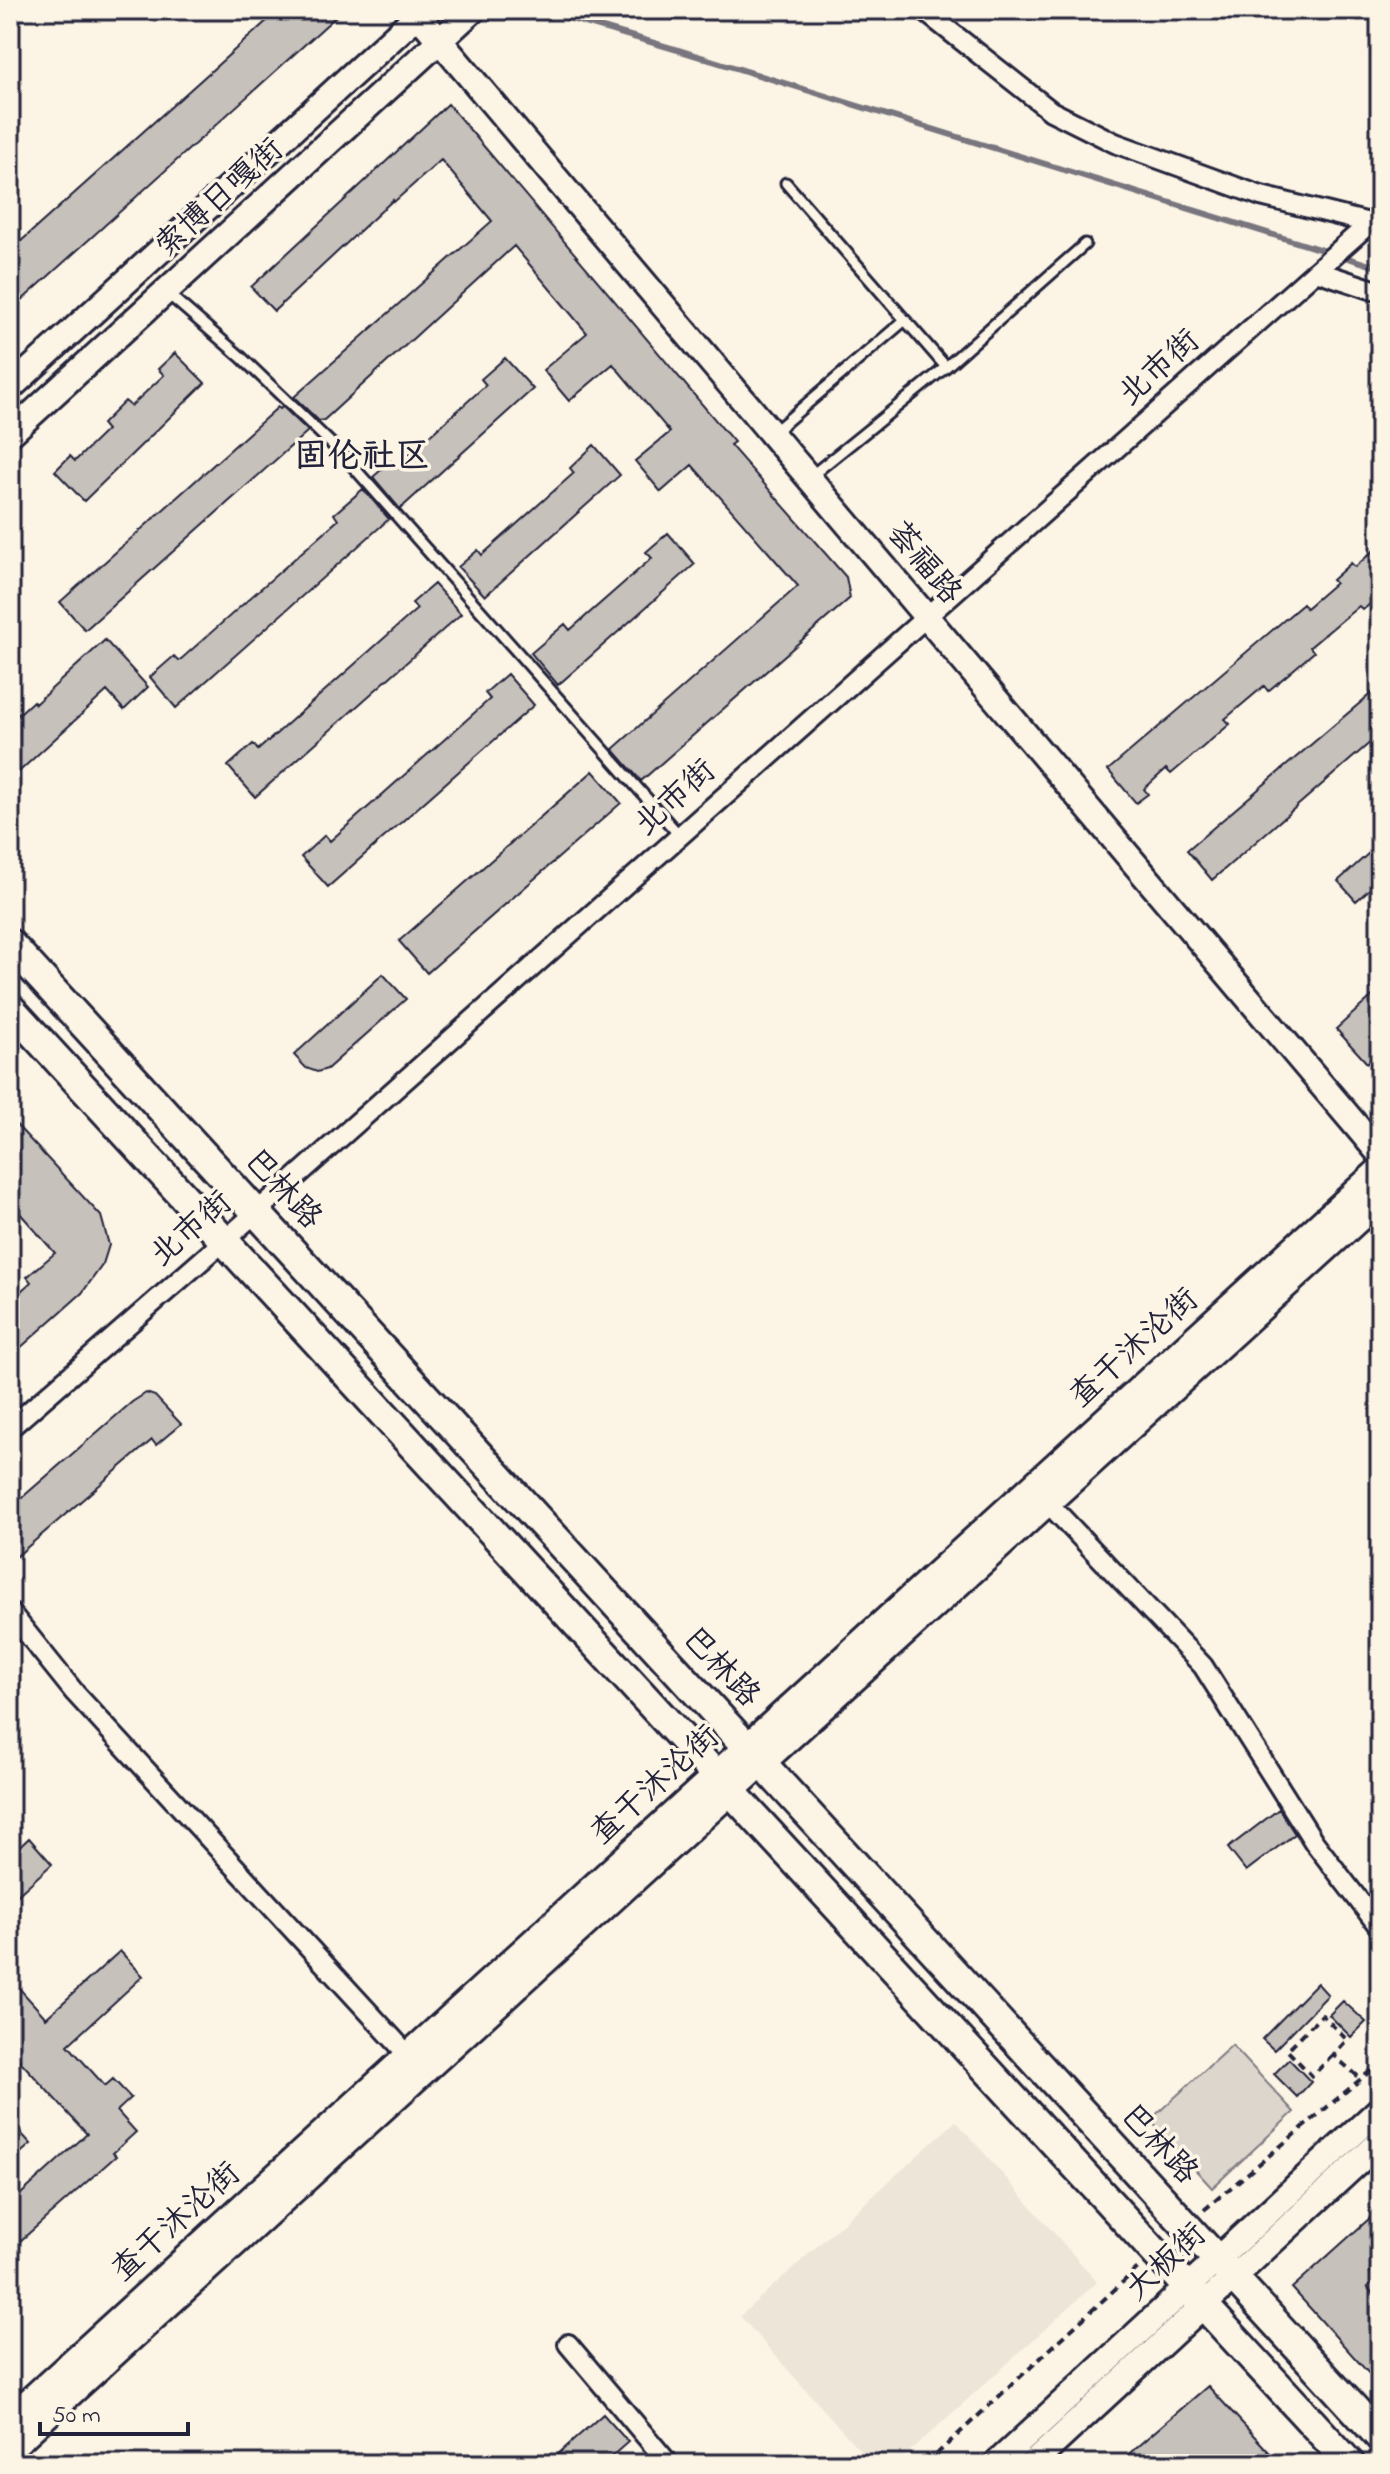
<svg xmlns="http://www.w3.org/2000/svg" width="1390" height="2474" viewBox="0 0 1390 2474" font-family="'Indie Flower','LXGW WenKai TC',sans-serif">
<rect width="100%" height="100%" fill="#fcf5e5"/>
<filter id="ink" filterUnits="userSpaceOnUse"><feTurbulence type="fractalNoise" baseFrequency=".0125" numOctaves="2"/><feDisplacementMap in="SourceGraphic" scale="16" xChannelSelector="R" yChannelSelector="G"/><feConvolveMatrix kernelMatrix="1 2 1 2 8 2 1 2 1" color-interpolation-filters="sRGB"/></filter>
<g filter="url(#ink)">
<path fill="#ece5d8" d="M956 2121 1097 2282 896 2464H872L740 2316Z"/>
<path fill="#dcd6cc" stroke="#7f7c84" stroke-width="2" d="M1232 2045 1294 2112 1212 2188 1150 2120Z"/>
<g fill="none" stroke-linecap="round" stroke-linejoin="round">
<path stroke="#78757e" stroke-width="6" d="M541 10 678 50 1380 268"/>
</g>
<path fill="#c6c1bb" stroke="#22223b" stroke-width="2" d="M279 10H343L10 311V251Z
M448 104 734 442 730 445 846 577 850 598 641 781 613 749 798 586 692 465 661 492 635 461 670 432 613 364 569 401 543 370 587 333 514 246 324 420 319 421 294 397 492 221 441 160 394 202 393 200 274 311 251 287Z
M175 353 205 383 84 501 55 471 70 456 75 461 107 430 102 424 125 401 131 406 164 375 158 369Z
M505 358 533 389 400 509 373 477 391 461 396 466 486 385 481 379Z
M278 407 280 409 283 407 308 431 85 630 60 602Z
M594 445 620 475 485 596 458 567 478 550 482 555 574 473 570 468Z
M363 489 389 519 176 708 150 677 174 656 179 661 338 520 334 514Z
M668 533 695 564 558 685 531 653 565 624 570 630 652 558 646 552Z
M1380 545V587L1373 593 1377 598 1363 610 1359 606 1310 647 1314 652 1300 664 1268 691 1264 686 1225 719 1230 724 1171 774 1166 769 1144 789 1148 794 1136 803 1108 770 1303 604 1306 608 1335 583 1332 580 1351 563 1355 567Z
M434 584 461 614 255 797 228 766 253 744 258 750 417 609 412 603Z
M105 640 148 687 124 710 107 691 10 780V722L33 701 35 704Z
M507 674 534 705 328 887 301 857 325 835 330 841 490 699 485 693Z
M1380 686V734L1212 880 1187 850Z
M593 771 621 803 427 973 399 941Z
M1380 843V880L1356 901 1338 881Z
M383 974 406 999 327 1069 317 1072 306 1068 294 1055Z
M1380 989V1051L1367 1063 1336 1029Z
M10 1118 101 1216 109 1245 103 1264 82 1293 10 1357V1301L31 1282 27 1277 55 1253 10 1202Z
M146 1393 155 1396 181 1424 156 1445 152 1440 10 1562V1508L132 1402Z
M1279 1809 1295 1834 1246 1871 1228 1848Z
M29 1838 52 1864 10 1902V1856Z
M120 1951 143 1976 68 2045 105 2086 113 2079 131 2098 117 2111 136 2132 113 2153 116 2156 10 2250V2204L87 2134 10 2050V1978L46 2018Z
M1317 1983 1328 1995 1274 2050 1262 2039Z
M1343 2001 1366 2022 1351 2037 1329 2015Z
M1289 2059 1311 2082 1297 2097 1274 2074Z
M10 2121 31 2144 10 2162Z
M1380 2209V2263L1370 2272 1377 2279 1367 2287 1380 2301V2386L1292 2288Z
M1208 2386 1280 2464H1117Z
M603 2414 628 2442 603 2464H547Z"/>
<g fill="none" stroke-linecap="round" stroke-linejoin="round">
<g stroke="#22223b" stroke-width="15">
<path id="lane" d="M786 183 946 367
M166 292 241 357 341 453 680 836
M774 432 905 320
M811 476 946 367 1085 244"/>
</g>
<g stroke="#22223b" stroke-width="24">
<path id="street" d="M923 10 1051 111 1115 143 1261 196 1369 223
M1316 271 1380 292
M10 1428 225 1240 1380 214
M1048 1503 1203 1666 1314 1842 1380 1928
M10 1612 75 1693 408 2055
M568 2344 669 2464"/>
</g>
<g stroke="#22223b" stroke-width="30">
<path id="secondary" d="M418 15 1380 1154
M10 388 423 10
M10 434 473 10
M10 2418 1380 1169
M10 2449 1380 1200
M996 2464 1380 2109
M1032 2464 1380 2142"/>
</g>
<g stroke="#22223b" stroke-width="34">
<path id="primary" d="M10 944 1380 2437
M10 1008 1350 2464"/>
</g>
<path stroke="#22223b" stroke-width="4" stroke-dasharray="8 6" stroke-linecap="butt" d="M1333 2055 1312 2076 1287 2050 1322 2015 1347 2040 1333 2055 1360 2078
M1204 2210 1380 2063
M926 2464 1140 2266"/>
<use href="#lane" stroke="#fcf5e5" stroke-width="9"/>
<use href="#street" stroke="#fcf5e5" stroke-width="18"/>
<use href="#secondary" stroke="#fcf5e5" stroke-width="24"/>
<use href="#primary" stroke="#fcf5e5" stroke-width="28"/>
</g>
</g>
<g text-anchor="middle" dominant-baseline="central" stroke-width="7" stroke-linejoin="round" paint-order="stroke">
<g font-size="32" fill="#22223b" stroke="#fcf5e5">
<text transform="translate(220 199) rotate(-42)">索博日嘎街</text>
<text transform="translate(1160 369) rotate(-42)">北市街</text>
<text transform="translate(923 564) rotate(50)">荟福路</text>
<text transform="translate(676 799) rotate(-42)">北市街</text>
<text transform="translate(282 1190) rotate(47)">巴林路</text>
<text transform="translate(192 1230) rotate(-41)">北市街</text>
<text transform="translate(1135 1349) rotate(-42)">查干沐沦街</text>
<text transform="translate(720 1668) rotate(47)">巴林路</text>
<text transform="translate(656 1786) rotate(-42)">查干沐沦街</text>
<text transform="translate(1158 2145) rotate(47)">巴林路</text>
<text transform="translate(177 2223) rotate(-42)">查干沐沦街</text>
<text transform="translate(1167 2263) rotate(-43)">大板街</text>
</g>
<g font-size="34" font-weight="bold" fill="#22223b" stroke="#fcf5e5">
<text x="362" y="458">固伦社区</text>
</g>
</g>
<rect width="1390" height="2474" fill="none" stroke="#fcf5e5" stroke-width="40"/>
<rect x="20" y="20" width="1350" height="2434" fill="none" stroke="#22223b" stroke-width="3" filter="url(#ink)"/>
<path d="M40 2422v12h148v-12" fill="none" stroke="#22223b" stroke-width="4"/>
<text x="52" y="2422" font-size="24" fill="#22223b" stroke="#fcf5e5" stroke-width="6" paint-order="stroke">50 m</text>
</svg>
